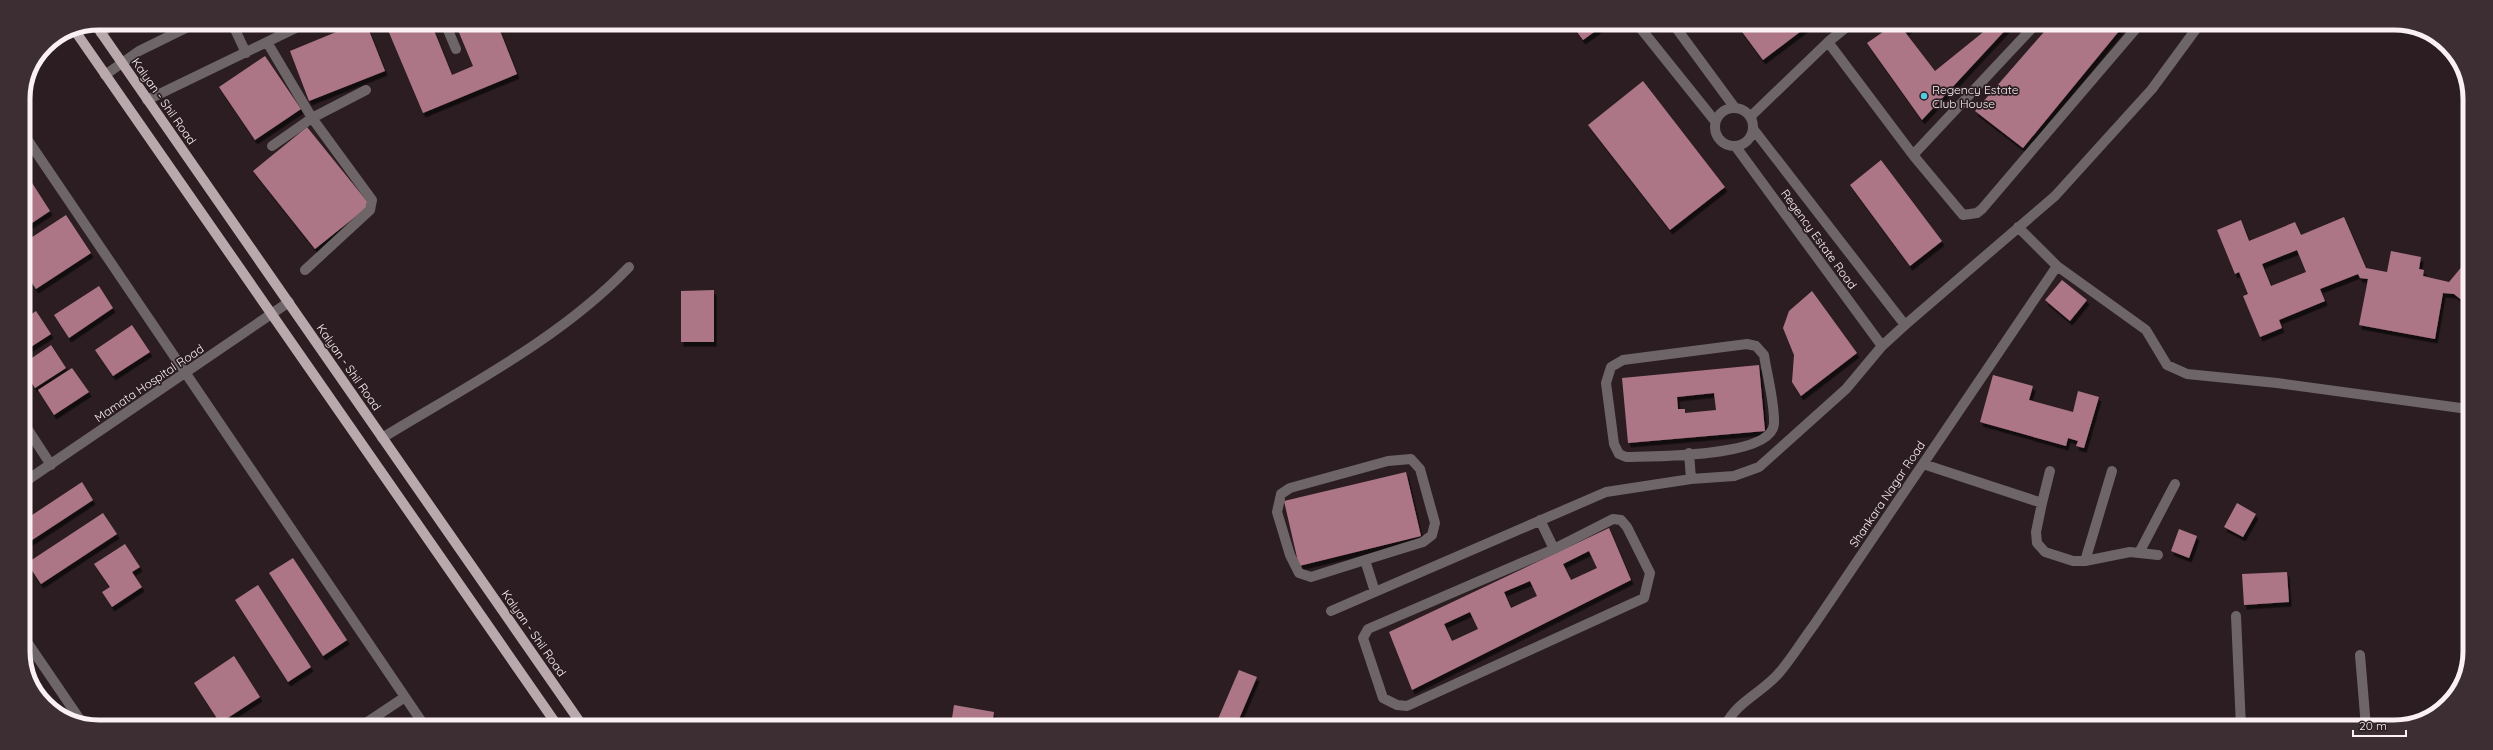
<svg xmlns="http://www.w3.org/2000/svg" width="2493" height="750" viewBox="0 0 2493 750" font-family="Quicksand,sans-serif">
<defs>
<filter id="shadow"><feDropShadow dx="2.5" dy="4.5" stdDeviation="0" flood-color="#0009"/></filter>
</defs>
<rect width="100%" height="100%" fill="#2b1d21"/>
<path fill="#ad7686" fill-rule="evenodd" filter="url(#shadow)" d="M358 23H366L385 71 309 101 290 51Z
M385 23H431L452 75 473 66 455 23H497L517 74 423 113Z
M1572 25H1604L1583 40Z
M1737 25H1809L1763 60Z
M1893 25H1914L1905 32 1935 71 1987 29 1984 25H2010L1922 120 1867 43Z
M2050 25H2124L2023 148 1975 111Z
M265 56 301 109 255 140 219 87Z
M1643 81 1725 187 1670 230 1588 125Z
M307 127 370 205 315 249 253 171Z
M1881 160 1942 241 1910 266 1850 185Z
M27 175 50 211 23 229V178Z
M66 215 91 253 36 289 23 270V243Z
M2344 217 2366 268 2387 272 2391 251 2421 257 2419 269 2424 270 2423 276 2449 282 2469 258V306L2454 294 2443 293 2435 339 2359 325 2368 279 2360 278 2358 274 2320 289 2325 301 2279 320 2282 328 2260 337 2243 296 2248 294 2239 272 2235 274 2217 230 2241 220 2249 241 2295 222 2301 235ZM2297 250 2306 272 2271 286 2262 264Z
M2062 280 2087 300 2070 321 2045 300Z
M99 286 113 308 69 338 54 315Z
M714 290V342H681V291Z
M1812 291 1857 353 1801 396 1792 382 1794 355 1783 328 1789 311Z
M36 311 51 334 23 352V320Z
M132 325 150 352 113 376 95 350Z
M51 345 66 368 35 388 23 369V364Z
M1759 365 1765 431 1628 443 1622 378ZM1714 393 1716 410 1685 413V409H1678L1677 397Z
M72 368 89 392 54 415 38 390Z
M1993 375 2033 386 2029 400 2073 412 2078 391 2099 397 2084 448 2076 446 2078 441 2068 438 2066 446 1980 422Z
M1406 472 1421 536 1299 566 1284 501Z
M82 482 93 500 23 546V521Z
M2237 503 2256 514 2243 537 2224 527Z
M103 513 117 534 41 584 27 563Z
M1609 528 1631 580 1412 690 1389 632ZM1589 551 1597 568 1571 580 1563 564ZM1530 581 1537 596 1511 608 1504 592ZM1470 612 1478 629 1452 641 1444 624Z
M2179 529 2197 536 2189 558 2171 551Z
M125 544 140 567 132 572 142 587 112 607 102 592 110 587 94 564Z
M293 558 347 640 323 656 269 573Z
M2287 572 2289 602 2244 605 2242 574Z
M258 585 311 667 288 682 235 600Z
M234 656 260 697 220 723 194 683Z
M1239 670 1257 677 1236 726H1215Z
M954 705 994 712 992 725H951Z"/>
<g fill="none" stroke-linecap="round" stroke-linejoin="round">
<path stroke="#6d6567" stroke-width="10" d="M232 23 246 53
M445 23 456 49
M1638 25 1715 121
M1674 25 1735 108
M101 33 115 23
M267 42 312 118 372 200 370 210 305 270
M1828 42 1913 155 1963 215 1977 213 1982 209 2139 25
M105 75 139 51 196 23
M147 100 306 23
M1715 127a19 19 0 1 1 38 0a19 19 0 1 1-38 0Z
M1750 117 1828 42 1849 25
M1754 130 1905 325
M23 133 424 725
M272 146 312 118 366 90
M1736 147 1882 346
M1913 155 2035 25
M2018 227 2057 266 2146 330 2167 365 2187 374 2277 383 2468 409
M1747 344 1756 346 1764 355C1767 375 1775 404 1774 424 1771 458 1653 456 1626 457L1619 454 1614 444 1606 383 1611 367 1623 360Z
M23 422 51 465
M382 438C467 386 560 339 629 267
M1689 453 1691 479
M1923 464 2042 503 2036 532 2037 543 2045 552 2073 561H2085L2130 552 2158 555
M23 483 289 302
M2042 503 2050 471
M1540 520 1554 549 1613 519 1621 520 1627 527 1650 573 1644 598 1407 706 1397 705 1383 698 1363 638 1368 629 1554 549
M2140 551 2175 484
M1365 560 1423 542 1432 535 1435 523 1420 469 1411 459 1388 461 1290 488 1281 494 1277 512 1290 555 1299 573 1311 577 1365 560 1375 592
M2085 561 2112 471
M1331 611 1606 492 1691 479 1734 476 1759 467 1846 389 1882 346 1905 325 2055 196 2152 89 2199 25
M2236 616 2241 727
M23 636 83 724
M2360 655 2366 727
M363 725 405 697
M1725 726C1737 701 1762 693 1779 673 1792 658 1802 641 1814 625L2057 266"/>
<path stroke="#b9a9ad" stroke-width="10" d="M95 24 582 725
M73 28 557 725"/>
</g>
<circle fill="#55cadf" stroke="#2b1d21" stroke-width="1.5" cx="1924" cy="96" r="4"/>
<g text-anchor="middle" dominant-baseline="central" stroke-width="3.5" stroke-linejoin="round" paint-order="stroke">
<g font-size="12" fill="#fbf1f4" stroke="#2b1d21" text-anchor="start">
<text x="1932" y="89">Regency Estate<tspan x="1932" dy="14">Club House</tspan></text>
</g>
<g font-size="12" fill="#fbf1f4" stroke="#2b1d21">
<text transform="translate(164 101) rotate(55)">Kalyan - Shil Road</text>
<text transform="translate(1819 239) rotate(54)">Regency Estate Road</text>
<text transform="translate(349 367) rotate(55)">Kalyan - Shil Road</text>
<text transform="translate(149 383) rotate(-34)">Mamata Hospital Road</text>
<text transform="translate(1887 494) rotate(-56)">Shankara Nagar Road</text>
<text transform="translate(534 633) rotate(55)">Kalyan - Shil Road</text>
</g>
</g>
<path d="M0 0H2493V750H0ZM99 30H2394A69 69 0 0 1 2463 99V651A69 69 0 0 1 2394 720H99A69 69 0 0 1 30 651V99A69 69 0 0 1 99 30Z" fill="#3c2e32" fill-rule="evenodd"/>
<path fill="none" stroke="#fbf1f4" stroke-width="5" d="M99 30H2394A69 69 0 0 1 2463 99V651A69 69 0 0 1 2394 720H99A69 69 0 0 1 30 651V99A69 69 0 0 1 99 30Z"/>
<path d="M2353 730v6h53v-6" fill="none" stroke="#fbf1f4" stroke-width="2"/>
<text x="2359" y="730" font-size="12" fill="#fbf1f4" stroke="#2b1d21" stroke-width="3" paint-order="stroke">20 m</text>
</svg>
